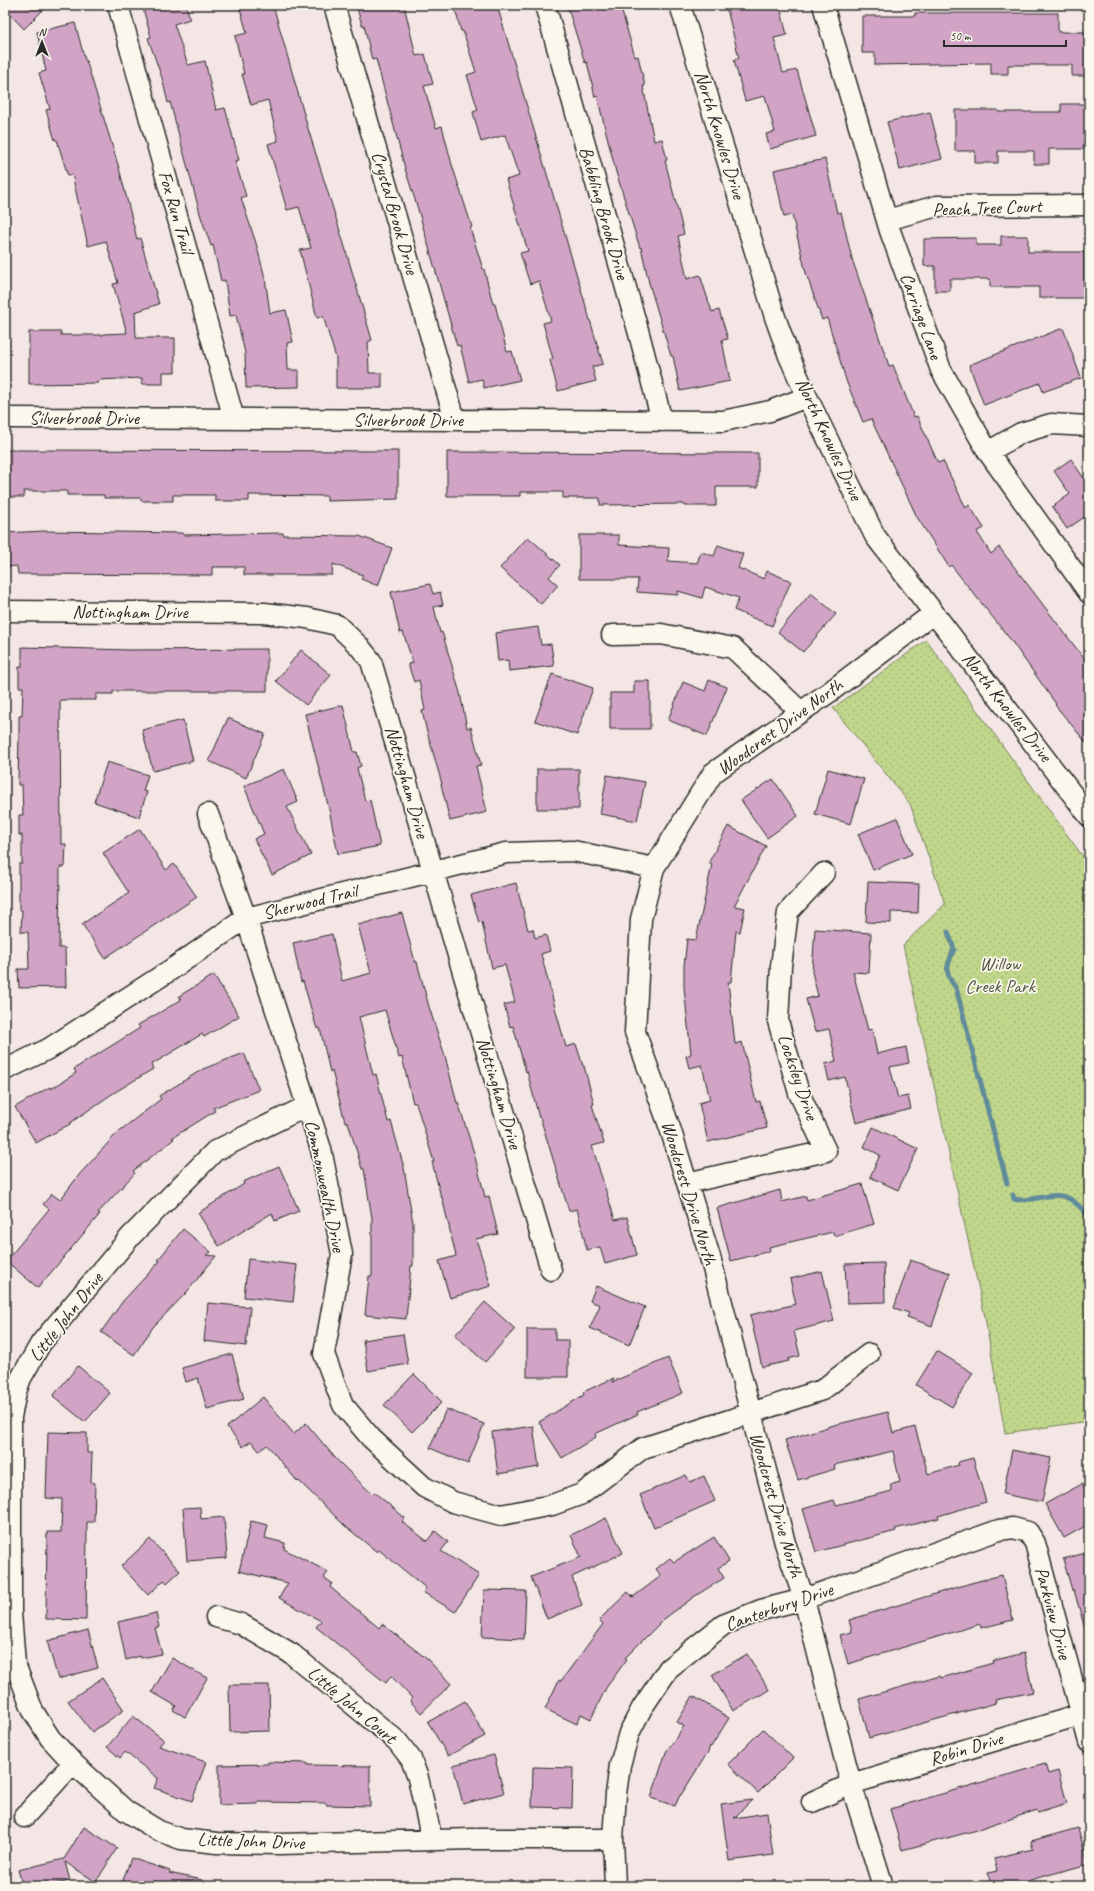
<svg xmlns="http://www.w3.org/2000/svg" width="1094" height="1891" viewBox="0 0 1094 1891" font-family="Caveat,sans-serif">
<defs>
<pattern id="park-dots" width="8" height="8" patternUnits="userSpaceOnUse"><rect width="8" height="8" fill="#c0d68b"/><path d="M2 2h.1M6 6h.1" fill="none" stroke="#a5b878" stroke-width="1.8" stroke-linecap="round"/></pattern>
</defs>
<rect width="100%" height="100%" fill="#f3e6e4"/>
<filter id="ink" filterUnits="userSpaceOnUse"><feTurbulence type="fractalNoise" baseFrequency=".025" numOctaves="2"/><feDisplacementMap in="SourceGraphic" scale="8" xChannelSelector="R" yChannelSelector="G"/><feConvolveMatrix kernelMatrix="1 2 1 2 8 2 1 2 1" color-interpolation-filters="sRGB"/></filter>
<g filter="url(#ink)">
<path fill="url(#park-dots)" stroke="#76805b" d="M926 640 1089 865V1421L1005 1433 985 1317 903 945 945 904 910 804 833 708Z"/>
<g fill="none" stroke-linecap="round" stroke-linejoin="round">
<path stroke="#608b9b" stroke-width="5" d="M948 932 954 949C947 966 943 972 956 988L1007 1183
M1013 1195 1014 1199C1032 1204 1052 1189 1070 1199 1077 1203 1083 1210 1089 1216"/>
</g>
<path fill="#d1a4c6" stroke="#2b2b2b" d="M5 5H48L24 29 5 9Z
M142 5H186L190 19 174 24 188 65 205 61 216 110 225 108 239 160 235 161 246 196 241 198 256 243 265 278 270 313 286 310 293 342 287 343 288 370H299V387L246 388 245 353 236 315 230 316 225 280 221 281 213 245 211 246 201 217 170 102 168 103 162 78 148 38 151 37Z
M239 5H273L309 132 344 244 372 340 368 342 369 373H382V388H336V358L323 316 317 318 300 250 311 248 299 207 287 210 268 144 278 141 268 100 251 105 242 74H244L235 36 247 33Z
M356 5H404L416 56 425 54 433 84 424 86 436 128 442 126 452 165 472 227 470 228 483 269H484L493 304H495L507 352 512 351 520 380 484 388 482 379 469 382 460 345 457 346 418 209 406 172 376 59 372 60 364 25H362Z
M454 5H497L603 364 592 367 596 381 558 391 550 360 553 359 543 323 551 321 539 281 530 284 520 253 528 251 506 180 519 176 505 135 481 142 473 112 478 110 467 75 476 72 463 31H461Z
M567 5H620L635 57 638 56 645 86H643L654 141 662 139 667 160 665 161 684 234 678 236 687 279 700 275 712 312 719 310 728 339 722 340 730 381 680 391 673 356H671L649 283 641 247 640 248 616 172 597 96 595 97 587 62 585 63Z
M743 5H768L769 9 780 7 787 35 774 38 783 73 797 70 816 136 770 149 766 134 775 132 765 96 745 101 734 60 739 58 727 9Z
M915 13H1058V32H1089V76H1072V65H1008V74H991V63L875 65V53H862V16H915Z
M75 23 85 60H86L119 168 137 239 140 238 159 304 135 312 136 338H175V372H163V384H142V378L98 380V383L29 384V332H61V335H103V334L127 333 113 284 118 283 106 241 88 246 72 174 68 176 57 140H55L46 110 50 109 39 73 46 71 37 32Z
M1061 104H1089V138H1084V149H1049V164H1034V151H998V163H975V151H955V110H998V112H1061Z
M930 112 942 159 900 170 887 122Z
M825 159 837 213 841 212 852 259 889 366 893 365 914 417 917 416 938 463 943 461 966 508 969 505 984 528 977 532 991 554 999 547 1089 665V746L1055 705 1056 704 1010 639 951 565 949 567 917 517 871 419 863 422 847 383 827 318 822 320 806 273 792 215 784 217 774 170Z
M1001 236H1028V252H1084V298H1039V287H990V279H950V291H935V266H924V239L976 238V245H1001Z
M1063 328 1081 378 1043 392 1040 383 984 405 969 365Z
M5 450 398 451V499L327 501V496L249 495V501H215V495H173V501H141V498H104V495H67V491H24V497H5Z
M447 452 758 453V487H716V506H684V504L600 505V498H563V492H520V496H447Z
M1071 459 1089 486V514L1067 529 1052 507 1070 494 1054 471Z
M45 531 183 533V535L283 533V535L359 536 392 548 378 586 361 579 363 575 333 564 332 575H244V567H212V575L18 574 17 566 5 567V533Z
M579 535H619V545L669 548 668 561 697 563 701 552 714 556 718 545 743 554 738 568 764 579 767 571 791 581 772 626 734 610 739 598 705 587 702 598 678 591V595L637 592 638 579H579Z
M528 537 560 565 549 577 558 585 541 604 500 568Z
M430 584 433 594 440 592 443 605 434 607 440 633 442 632 460 693 467 728 471 727 481 765 476 766 487 812 450 821 441 784H442L426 728 422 711 425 710 419 680 414 682 408 664 413 663 403 632 400 633 391 592Z
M811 593 836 614 803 652 778 632Z
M538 627 541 645 551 644 554 666 509 671 508 660 498 661 495 633Z
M22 647 130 650 267 649V691H113V694H96V700H60L61 844H66L65 867H60L59 948H65L66 987 19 988 18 969H29L28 932H21L22 910H19V864H22V835H19V815H23L22 785H18L19 736V716H22L23 687H19V667H22Z
M301 650 331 675 306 705 276 681Z
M552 674 593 688 577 735 535 721Z
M709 680 727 687 707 736 668 720 683 682 705 691Z
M634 681H650V729H610V693H634Z
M343 705 354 752H357L361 766 357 768 365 801 370 800 380 846 338 854 329 809 305 714Z
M228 718 265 734 246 778 209 761Z
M183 720 193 761 153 771 142 730Z
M107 762 148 775 143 791 147 792 139 817 94 802Z
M284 769 298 802 287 807 311 855 272 875 254 839 264 834 244 786Z
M537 769H579V809H537Z
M828 769 864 779 851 824 815 814Z
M607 775 645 782 637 821 600 814Z
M773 779 798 816 767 838 741 800Z
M897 818 912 854 873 870 858 834Z
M728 826 766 846 734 906 745 908 740 932 736 931 731 982H728L735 1044 742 1042 756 1102 760 1101 767 1128 708 1142 699 1103 710 1100 702 1065 689 1068 686 1056 691 1054 684 987V966L687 939 696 940 712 864 709 862Z
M140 829 166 870 174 864 197 897 105 958 82 924 129 893 103 853Z
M868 882 919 884 918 913 891 912V923L866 922Z
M516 883 528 930 533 929 535 938 546 935 550 951 541 954 557 1015 566 1047 576 1044 583 1066H584L594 1104 592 1105 604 1143 592 1146 615 1220 627 1217 637 1255 605 1264 600 1247 587 1250 577 1209 569 1211 540 1117 539 1118 527 1071 526 1072 513 1026 510 1027 504 1005 515 1002 505 965 492 968 482 922 479 923 471 895Z
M402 913 415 962H417L429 1007 445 1056 457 1103 458 1102 474 1153 485 1197 489 1196 498 1234 476 1239 491 1286 450 1298 439 1261 456 1256 442 1197H441L432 1162H434L416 1103H413L402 1057 399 1058 385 1010 359 1017 373 1075 376 1074 388 1122 391 1121 404 1168 413 1223V1266H411L406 1319 365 1315 369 1276H372V1218L364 1169H362L348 1122H345L332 1071 330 1072 320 1028 317 1029 303 981 301 982 293 943 332 934 342 981 371 973 358 925Z
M815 929 871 933 869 973 853 972 868 1030 872 1029 877 1054 906 1047 909 1063 890 1067 898 1098 908 1096 911 1109 856 1123 845 1077 829 1081 825 1064 836 1061 829 1029 815 1032 806 999 818 996 812 972Z
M214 975 239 1016 204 1037 202 1034 151 1065 153 1069 112 1094 70 1123V1124L36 1143 15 1107 50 1087 51 1089 76 1073 74 1069 140 1028 138 1025 181 1000 179 996Z
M244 1053 259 1090 213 1108 215 1111 172 1138 174 1139 133 1171 135 1173 98 1213 100 1214 38 1288 6 1261 49 1209 43 1204 52 1194 60 1200 79 1175 118 1132 161 1099 159 1096 203 1069Z
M873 1127 918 1149 898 1190 870 1177 880 1155 864 1147Z
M279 1166 299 1211 275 1221 272 1213 219 1246 198 1213 244 1184 243 1182Z
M862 1184 874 1224 834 1236 833 1232 769 1247 770 1251 731 1261 717 1208 780 1190 782 1202 806 1196 807 1200Z
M183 1229 211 1252 206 1255 216 1256 186 1293 153 1327 134 1355 101 1332 123 1301 160 1261 158 1260Z
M248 1259 297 1265 293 1302 244 1297Z
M910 1260 950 1273 932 1326 907 1317 909 1313 894 1308Z
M884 1263 885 1302 847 1303 845 1264Z
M822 1271 834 1321 794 1331 800 1356 788 1359 789 1361 762 1367 750 1315 796 1304 790 1279Z
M596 1286 645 1307 629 1345 590 1328 600 1305 590 1301Z
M485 1302 515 1329 485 1362 455 1335Z
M208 1303 250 1307 246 1346 204 1341Z
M527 1329H555V1340H568V1377H527Z
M403 1334 408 1364 368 1371 363 1340Z
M937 1351 973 1373 952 1407 916 1385Z
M232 1354 244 1399 207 1409 198 1378 186 1382 182 1368Z
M668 1358 683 1393 637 1412 638 1414 595 1434 596 1437 562 1458 539 1422 584 1395 583 1392 614 1378 612 1382Z
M78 1366 110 1393 85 1422 53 1396Z
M414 1374 442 1402 412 1432 384 1405Z
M263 1397 294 1434 306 1423 336 1459 372 1494 374 1492 405 1518 402 1522 427 1541 435 1531 448 1542 441 1551 479 1575 455 1612 423 1592 426 1588 379 1550 377 1552 345 1526 299 1481 298 1482 267 1445 259 1451 251 1441 243 1447 227 1427Z
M446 1409 484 1424 468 1464 430 1448Z
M888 1412 893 1433 915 1427 928 1474 959 1465 958 1462 973 1458 986 1502 938 1516 939 1518 895 1529 896 1531 816 1552 803 1509 834 1500 836 1505 892 1491 890 1485 900 1482 893 1451 834 1465 835 1469 798 1480 785 1440 834 1425Z
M533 1426 539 1467 498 1474 492 1432Z
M48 1432 87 1433V1453H92L91 1482 95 1483 94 1522H87L86 1620 46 1619 47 1532H61L62 1499 46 1498Z
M1012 1450 1051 1458 1042 1502 1003 1494Z
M686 1475 690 1482 704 1476 715 1501 654 1528 640 1495Z
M1082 1484 1089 1497V1524L1064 1538 1045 1504Z
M200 1507 201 1519 224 1517 227 1558 187 1561 183 1508Z
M606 1518 623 1553 572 1577 582 1605 547 1619 531 1577 581 1557 571 1535Z
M251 1521 268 1525 265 1538 285 1543 284 1549 328 1572 324 1578 332 1583 330 1587 379 1628 382 1624 427 1659 451 1684 421 1713 410 1701 412 1698 391 1676 386 1683 316 1627 321 1621 279 1598 288 1583 239 1571Z
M714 1537 729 1561 718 1568 724 1578 695 1596 664 1619 625 1658 627 1659 606 1688 591 1719 581 1714 577 1724 545 1709 559 1680 561 1681 603 1624 599 1620 628 1592 633 1597 661 1576 656 1569 670 1558 674 1562Z
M150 1539 180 1571 167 1583 164 1580 148 1595 121 1566Z
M1089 1552V1629H1085L1074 1590H1072L1063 1559Z
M1002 1575 1013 1620 981 1628 980 1624 848 1664 840 1635 852 1632 849 1620 971 1583Z
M484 1590 526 1591 524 1639 482 1637Z
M156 1613 159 1627 155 1628 162 1654 141 1658 140 1656 126 1660 118 1622Z
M88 1630 98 1668 58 1679 47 1641Z
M1024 1653 1033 1692 995 1700 996 1703 869 1738 859 1699 940 1676 941 1678 993 1663 992 1661Z
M747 1654 769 1690 733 1711 712 1675Z
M172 1658 207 1678 185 1717 173 1710 176 1706 152 1692Z
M102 1678 124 1710 92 1732 68 1701Z
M229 1685H269L270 1731 230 1732Z
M693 1696 729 1718 711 1747 710 1746 708 1752 681 1795H680L675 1806 651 1798 666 1752 684 1726 677 1722Z
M465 1701 485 1736 448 1756 428 1722Z
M133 1716 164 1740 159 1746 206 1762 192 1801 154 1788 158 1778 125 1752 120 1758 107 1747Z
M763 1729 793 1758 758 1793 728 1764Z
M494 1755 504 1793 463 1804 453 1765Z
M268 1762 307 1763V1765L370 1766V1806L326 1805V1803L258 1802V1804L219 1805V1765L268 1764Z
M1045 1764 1048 1774 1058 1771 1067 1803 1038 1812 1037 1810 981 1829 902 1850 890 1809Z
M533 1767 573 1768 572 1808 532 1807Z
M752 1800 734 1818 767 1813 773 1855 729 1861 721 1804Z
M84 1827 117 1848 96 1882 65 1862 70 1881 55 1884 56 1886H23L18 1870 64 1859Z
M1078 1828 1088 1864 1030 1880 1032 1886H991L988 1873 997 1871 994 1858 1033 1849 1031 1841Z
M131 1858 170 1871 169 1873 202 1880 201 1886H121Z"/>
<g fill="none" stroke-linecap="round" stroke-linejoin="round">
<g stroke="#2b2b2b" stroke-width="23">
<path id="minor" d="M118 5 234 419
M334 5 455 420
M545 5 638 330 662 421
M680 5 775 317 789 356 807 397 875 536 1089 816
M823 5 890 231 941 370 988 452 1089 593
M887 220 937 206 1089 205
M5 418 723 421 770 411 807 397
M988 452 1021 433 1051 424 1089 426
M5 611 264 613 307 618 337 625 359 646 371 661 551 1270
M612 635 661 634 733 648 801 712
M208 814 246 918 321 1149 342 1254 324 1354 343 1405 371 1438 424 1487 453 1502 501 1515 552 1505 582 1494 643 1448 822 1390 869 1354
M5 1070 50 1048 172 969 246 918 506 853 573 851 654 868
M307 1106 215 1151 131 1236 41 1343 21 1378 16 1392 11 1417V1613L15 1664 33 1711 50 1738 73 1763 126 1811 159 1831 181 1839 217 1843 280 1844 473 1839H613
M687 1183 826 1151 799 1093 778 1021 781 966 788 912 824 873
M216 1617 241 1624 292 1654 397 1741 411 1759 418 1778 432 1840
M812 1802 851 1784 1080 1715
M24 1817 73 1763
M615 1886 613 1839 616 1794 620 1765 629 1733 642 1708 669 1668 723 1625 761 1610 804 1599 999 1530 1013 1528 1028 1532 1035 1543 1089 1742
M883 1886 851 1784 804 1599 785 1543 710 1257 670 1128 635 1032 641 919 654 868 713 773 831 691 934 613"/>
</g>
<use href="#minor" stroke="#fbf7ec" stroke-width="20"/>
</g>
</g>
<g text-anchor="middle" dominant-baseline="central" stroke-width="3.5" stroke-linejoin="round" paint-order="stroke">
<g font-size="19" fill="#2b2b2b" stroke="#fbf7ec">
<text transform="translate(720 135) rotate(73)">North Knowles Drive</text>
<text transform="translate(987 208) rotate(-2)">Peach Tree Court</text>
<text transform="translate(176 212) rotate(74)">Fox Run Trail</text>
<text transform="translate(395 213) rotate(74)">Crystal Brook Drive</text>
<text transform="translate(604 213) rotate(74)">Babbling Brook Drive</text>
<text transform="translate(921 316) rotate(70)">Carriage Lane</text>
<text x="84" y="418">Silverbrook Drive</text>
<text x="408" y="420">Silverbrook Drive</text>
<text transform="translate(829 439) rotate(65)">North Knowles Drive</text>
<text x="130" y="612">Nottingham Drive</text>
<text transform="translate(1007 707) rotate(52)">North Knowles Drive</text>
<text transform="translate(780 727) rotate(-36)">Woodcrest Drive North</text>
<text transform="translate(407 782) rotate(74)">Nottingham Drive</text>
<text transform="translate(310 902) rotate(-14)">Sherwood Trail</text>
<text transform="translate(798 1077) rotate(71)">Locksley Drive</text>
<text transform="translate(499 1093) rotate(73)">Nottingham Drive</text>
<text transform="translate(325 1186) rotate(78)">Commonwealth Drive</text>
<text transform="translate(689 1193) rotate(73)">Woodcrest Drive North</text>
<text transform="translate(66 1317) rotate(-52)">Little John Drive</text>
<text transform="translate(776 1505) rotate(74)">Woodcrest Drive North</text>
<text transform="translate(779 1607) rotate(-19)">Canterbury Drive</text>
<text transform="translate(1053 1613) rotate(75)">Parkview Drive</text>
<text transform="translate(352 1705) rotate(40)">Little John Court</text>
<text transform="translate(966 1749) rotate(-17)">Robin Drive</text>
<text transform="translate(251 1841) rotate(2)">Little John Drive</text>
</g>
<g font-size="19" fill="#505643" stroke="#fbf7ec">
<text x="1000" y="964">Willow<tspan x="1000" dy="22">Creek Park</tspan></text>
</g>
</g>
<rect width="1094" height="1891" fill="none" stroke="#fbf7ec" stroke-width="20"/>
<rect x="10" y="10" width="1074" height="1871" fill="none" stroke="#2b2b2b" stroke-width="1.5" filter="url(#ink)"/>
<g transform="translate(42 42)" stroke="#fbf7ec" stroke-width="3" paint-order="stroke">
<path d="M0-3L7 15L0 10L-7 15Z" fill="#2b2b2b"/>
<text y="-6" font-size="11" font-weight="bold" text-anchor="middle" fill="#2b2b2b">N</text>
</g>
<path d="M944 40v6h122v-6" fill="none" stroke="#2b2b2b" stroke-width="2"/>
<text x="950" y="40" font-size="12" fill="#2b2b2b" stroke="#fbf7ec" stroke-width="3" paint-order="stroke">50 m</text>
</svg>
